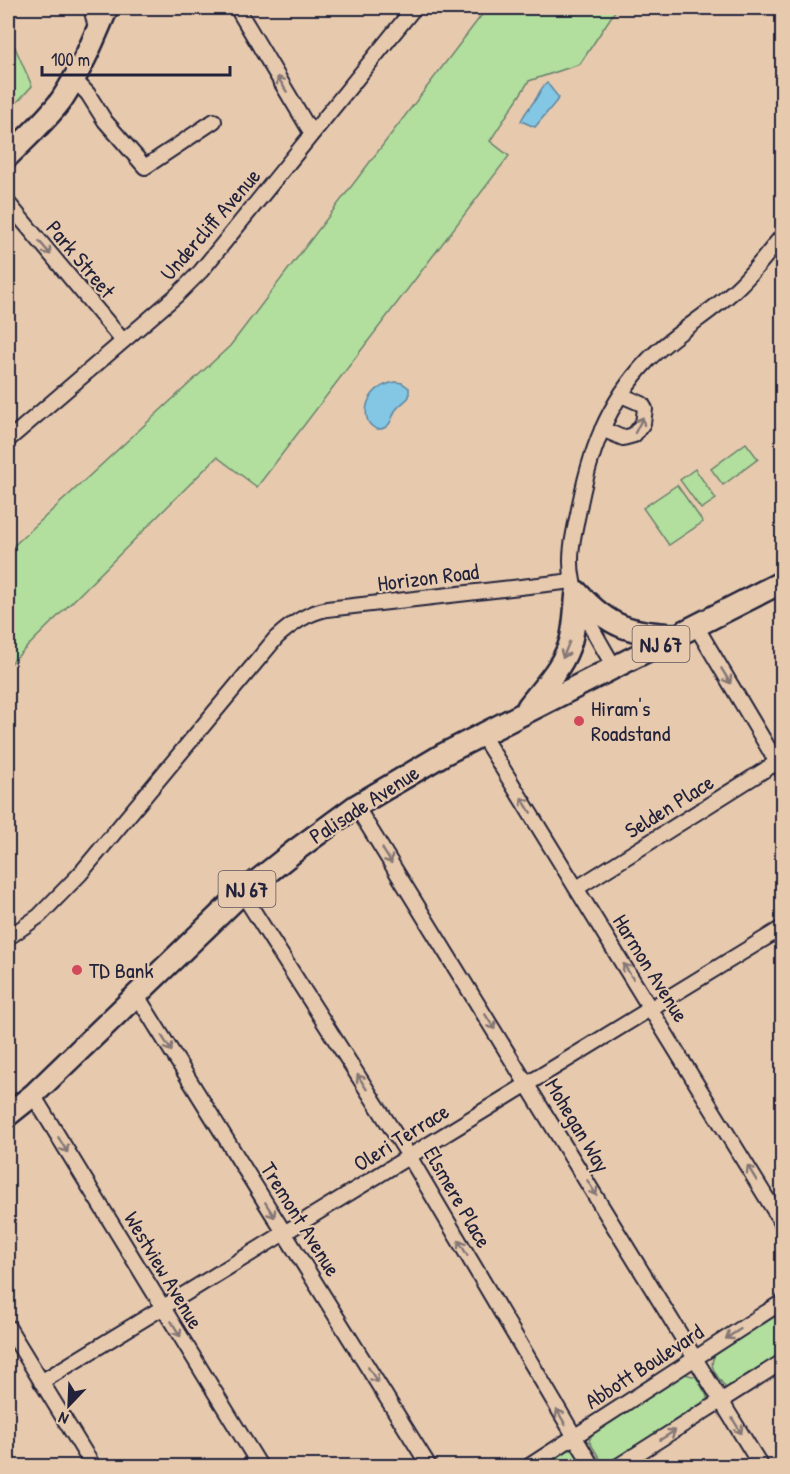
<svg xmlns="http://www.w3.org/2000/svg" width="790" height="1474" viewBox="0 0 790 1474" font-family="'Patrick Hand',sans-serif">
<rect width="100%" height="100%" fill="#e7caae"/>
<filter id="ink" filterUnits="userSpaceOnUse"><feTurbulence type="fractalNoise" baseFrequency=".0167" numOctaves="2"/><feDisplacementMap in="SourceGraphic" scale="12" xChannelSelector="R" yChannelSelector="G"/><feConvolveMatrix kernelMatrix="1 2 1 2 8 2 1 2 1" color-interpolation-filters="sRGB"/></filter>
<g filter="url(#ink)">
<path fill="#b2df9d" stroke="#6a806c" stroke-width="1.5" d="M487 8H617L580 64 529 81 490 141 509 156 257 487 217 457 8 666V551L230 346Z
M8 35 14 45 32 86 8 112Z
M746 443 758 459 723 485 711 469Z
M695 469 716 499 701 509 680 480Z
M677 485 703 522 669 545 643 508Z
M782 1311V1355L736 1386 728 1389 725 1387C718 1377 707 1366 715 1355Z
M685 1374 696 1377 706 1394 708 1401 611 1465 607 1466 603 1464 589 1441 592 1434Z
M567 1449 574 1451 583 1466H540Z"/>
<path fill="#83c7e4" stroke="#5c85a0" stroke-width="1.5" d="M547 83 559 98 535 127 521 121C525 112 530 107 535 100 540 93 540 88 547 83Z
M396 382 402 383 409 388V397C405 402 399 405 395 411 392 416 392 423 386 427 363 440 353 388 396 382Z"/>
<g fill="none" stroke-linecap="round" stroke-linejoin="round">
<g stroke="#22223b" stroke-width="18">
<path id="street" d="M91 8 97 31
M237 8 312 134
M74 79 88 94 105 121 145 167 214 121
M8 203 123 341
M602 429 623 438 634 435 643 423 645 409 642 404 621 395
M8 440 177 295 201 271 414 8
M696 626 782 771
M614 667C599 640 580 612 573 581 568 559 573 536 578 514 589 454 606 404 649 359 676 332 710 314 738 287 754 272 768 253 782 236
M482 735 782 1223
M356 806 761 1466
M577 888 782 759
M242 893 409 1156 592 1466
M8 936 12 935 39 916 80 874 276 638C291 624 307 613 327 609L573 581
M136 994 429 1466
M33 1095 260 1466
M8 1327 93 1466
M41 1382 782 928
M529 1466 782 1302
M618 1466 782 1362"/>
</g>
<g stroke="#22223b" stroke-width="26">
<path id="primary" d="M8 156C26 138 47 120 62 99 81 70 94 39 107 8
M577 592C610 628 630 633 678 635
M528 707C544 686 564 666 571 640 575 624 575 608 577 592
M8 1115 33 1095 242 893 296 850 356 806 444 754 782 582"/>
</g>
<use href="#street" stroke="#e7caae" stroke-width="14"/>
<use href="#primary" stroke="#e7caae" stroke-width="21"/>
</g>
<defs><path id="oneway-shaft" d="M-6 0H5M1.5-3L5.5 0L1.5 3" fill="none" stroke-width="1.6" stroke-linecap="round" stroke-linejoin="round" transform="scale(1.5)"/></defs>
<g stroke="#847674">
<use href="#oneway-shaft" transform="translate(282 84) rotate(-121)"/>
<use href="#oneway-shaft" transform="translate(45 248) rotate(50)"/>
<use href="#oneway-shaft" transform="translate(639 425) rotate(-63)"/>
<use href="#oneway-shaft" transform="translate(566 650) rotate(112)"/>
<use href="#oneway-shaft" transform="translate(726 676) rotate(59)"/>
<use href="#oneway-shaft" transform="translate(526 805) rotate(-122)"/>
<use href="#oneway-shaft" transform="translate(387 856) rotate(58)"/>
<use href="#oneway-shaft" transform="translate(628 971) rotate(-122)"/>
<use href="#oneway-shaft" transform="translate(490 1022) rotate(58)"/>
<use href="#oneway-shaft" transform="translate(167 1044) rotate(58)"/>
<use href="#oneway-shaft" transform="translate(362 1082) rotate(-122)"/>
<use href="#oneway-shaft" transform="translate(63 1145) rotate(59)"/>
<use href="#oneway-shaft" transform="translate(752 1173) rotate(-121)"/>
<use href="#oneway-shaft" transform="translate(592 1188) rotate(59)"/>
<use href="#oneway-shaft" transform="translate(270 1210) rotate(58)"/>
<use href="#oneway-shaft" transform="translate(463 1248) rotate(-120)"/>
<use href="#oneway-shaft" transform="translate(176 1329) rotate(59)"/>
<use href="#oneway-shaft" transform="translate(733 1334) rotate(147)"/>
<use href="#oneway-shaft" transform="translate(373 1375) rotate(58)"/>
<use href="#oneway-shaft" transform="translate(561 1417) rotate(-120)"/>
<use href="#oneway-shaft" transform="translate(737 1426) rotate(59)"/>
<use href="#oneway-shaft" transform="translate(668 1435) rotate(-32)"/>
</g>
</g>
<g fill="#d1495b" stroke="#e7caae" stroke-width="2">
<circle cx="579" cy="721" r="6"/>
<circle cx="77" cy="970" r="6"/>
</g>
<g text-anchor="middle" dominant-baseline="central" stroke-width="4.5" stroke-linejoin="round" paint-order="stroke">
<g fill="#e7caae" stroke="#5d545e" stroke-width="1.5">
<rect x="632.5" y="626" width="57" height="36" rx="4.5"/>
<rect x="218.5" y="871" width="57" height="36" rx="4.5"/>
</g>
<g font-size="21" font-weight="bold" fill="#22223b">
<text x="661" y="644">NJ 67</text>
<text x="247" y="889">NJ 67</text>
</g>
<g font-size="22" fill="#22223b" stroke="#e7caae">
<text transform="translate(210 224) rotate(-49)">Undercliff Avenue</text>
<text transform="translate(81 259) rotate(50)">Park Street</text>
<text transform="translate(428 577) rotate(-7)">Horizon Road</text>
<text transform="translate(364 804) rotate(-33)">Palisade Avenue</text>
<text transform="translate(669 806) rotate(-32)">Selden Place</text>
<text transform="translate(651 968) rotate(58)">Harmon Avenue</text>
<text transform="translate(578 1125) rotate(59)">Mohegan Way</text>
<text transform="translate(401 1137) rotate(-32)">Oleri Terrace</text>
<text transform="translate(458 1197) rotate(60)">Elsmere Place</text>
<text transform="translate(301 1219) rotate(58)">Tremont Avenue</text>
<text transform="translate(164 1270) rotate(59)">Westview Avenue</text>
<text transform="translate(644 1366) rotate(-33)">Abbott Boulevard</text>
</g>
<g font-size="22" fill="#22223b" stroke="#e7caae" text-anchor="start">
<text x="591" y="708">Hiram's<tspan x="591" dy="25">Roadstand</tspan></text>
<text x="89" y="970">TD Bank</text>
</g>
</g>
<rect width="790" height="1474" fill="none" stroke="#e7caae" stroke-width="30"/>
<rect x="15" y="15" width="760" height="1444" fill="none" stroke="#22223b" stroke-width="2" filter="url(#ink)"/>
<g transform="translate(69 1405) rotate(203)" stroke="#e7caae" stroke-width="4.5" paint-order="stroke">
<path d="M0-4.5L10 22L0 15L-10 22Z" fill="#22223b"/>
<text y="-9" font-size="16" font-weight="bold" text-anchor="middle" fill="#22223b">N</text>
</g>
<path d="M42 66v9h188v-9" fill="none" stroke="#22223b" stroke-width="3"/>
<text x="51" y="66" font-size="18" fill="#22223b" stroke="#e7caae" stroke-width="4.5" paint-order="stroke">100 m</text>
</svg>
